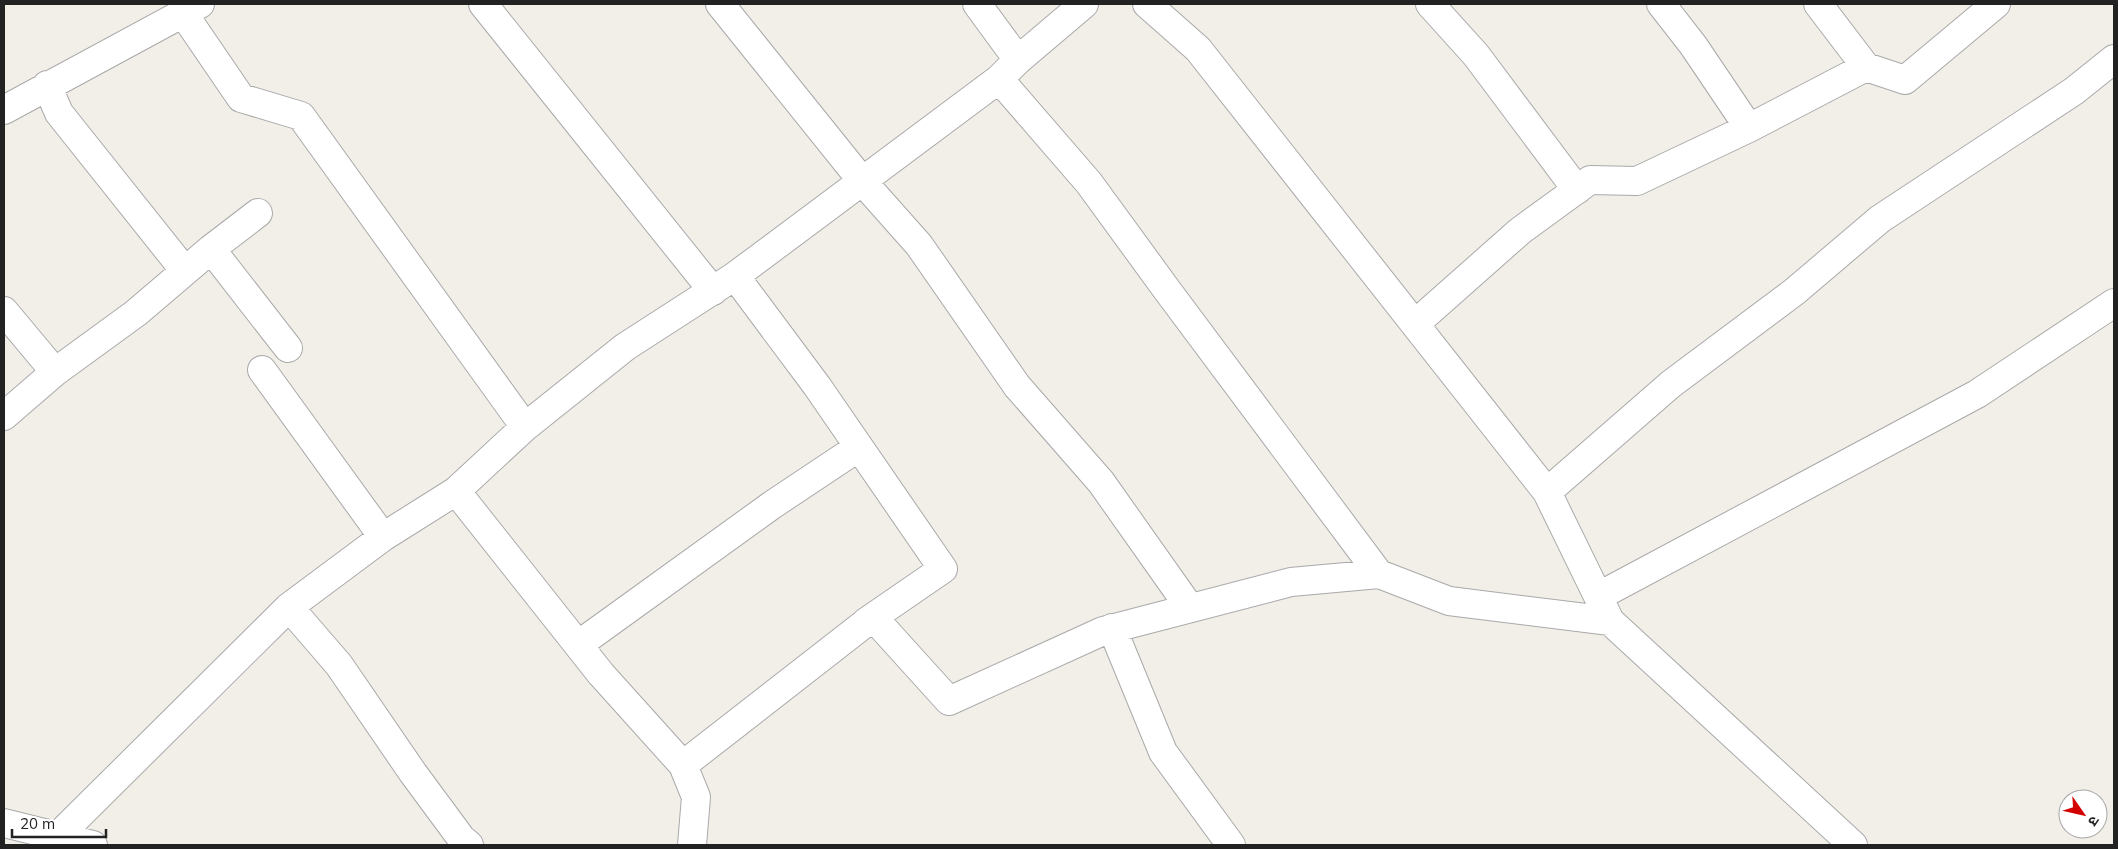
<svg xmlns="http://www.w3.org/2000/svg" width="2118" height="849" viewBox="0 0 2118 849" font-family="Mulish,'Noto Sans Devanagari',sans-serif">
<rect width="100%" height="100%" fill="#f2efe9"/>
<g fill="none" stroke-linecap="round" stroke-linejoin="round">
<g stroke="#a9a9a9" stroke-width="30">
<path id="minor" d="M483 4 713 291
M720 4 863 182 919 245 1017 386 1101 482 1190 608
M977 4 1018 60
M1147 4 1198 49 1547 492 1610 621 1853 845
M1430 4 1476 55 1577 190
M1661 4 1693 45 1749 128
M1818 4 1866 67 1905 80 1996 4
M183 13 241 98 301 116 525 427
M999 79 1089 183 1167 290 1379 574
M47 85 59 113 185 271
M4 110 200 4
M211 249 288 348
M735 276 817 386 943 569 866 622
M4 311 55 372
M1415 324 1520 231 1590 180 1637 181 1749 128 1866 67
M262 370 383 537
M4 416 55 372 136 313 211 249 258 213
M456 491 601 674 683 765
M1547 492 1671 384 1794 292 1880 219 2074 91 2114 59
M1599 596 1977 394 2114 303
M289 607 339 665 413 773 461 838 469 845
M1112 628 1163 752 1231 845
M578 645 772 505 859 447
M4 823 93 845
M49 845 289 607 383 537 456 491 525 427 625 347 735 276 999 79 1018 60 1084 4
M692 845 696 797 683 765 873 617 949 701 1103 631 1291 582 1379 574 1449 601 1610 621"/>
</g>
<use href="#minor" stroke="#fff" stroke-width="28"/>
</g>
<rect width="2118" height="849" fill="none" stroke="#222222" stroke-width="10"/>
<g transform="translate(2083 814) rotate(124)"><circle r="24" fill="#ffffff" stroke="#a7a7a7"/>
<path d="M0-4L9 19L0 12L-9 19Z" fill="#d40000"/>
<text y="-8" font-size="14" font-weight="bold" text-anchor="middle" fill="#222222">उ</text>
</g>
<path d="M12 829v8h94v-8" fill="none" stroke="#222222" stroke-width="2.5"/>
<text x="20" y="829" font-size="15" fill="#222222" stroke="#ffffff" stroke-width="4" paint-order="stroke">20 m</text>
</svg>
